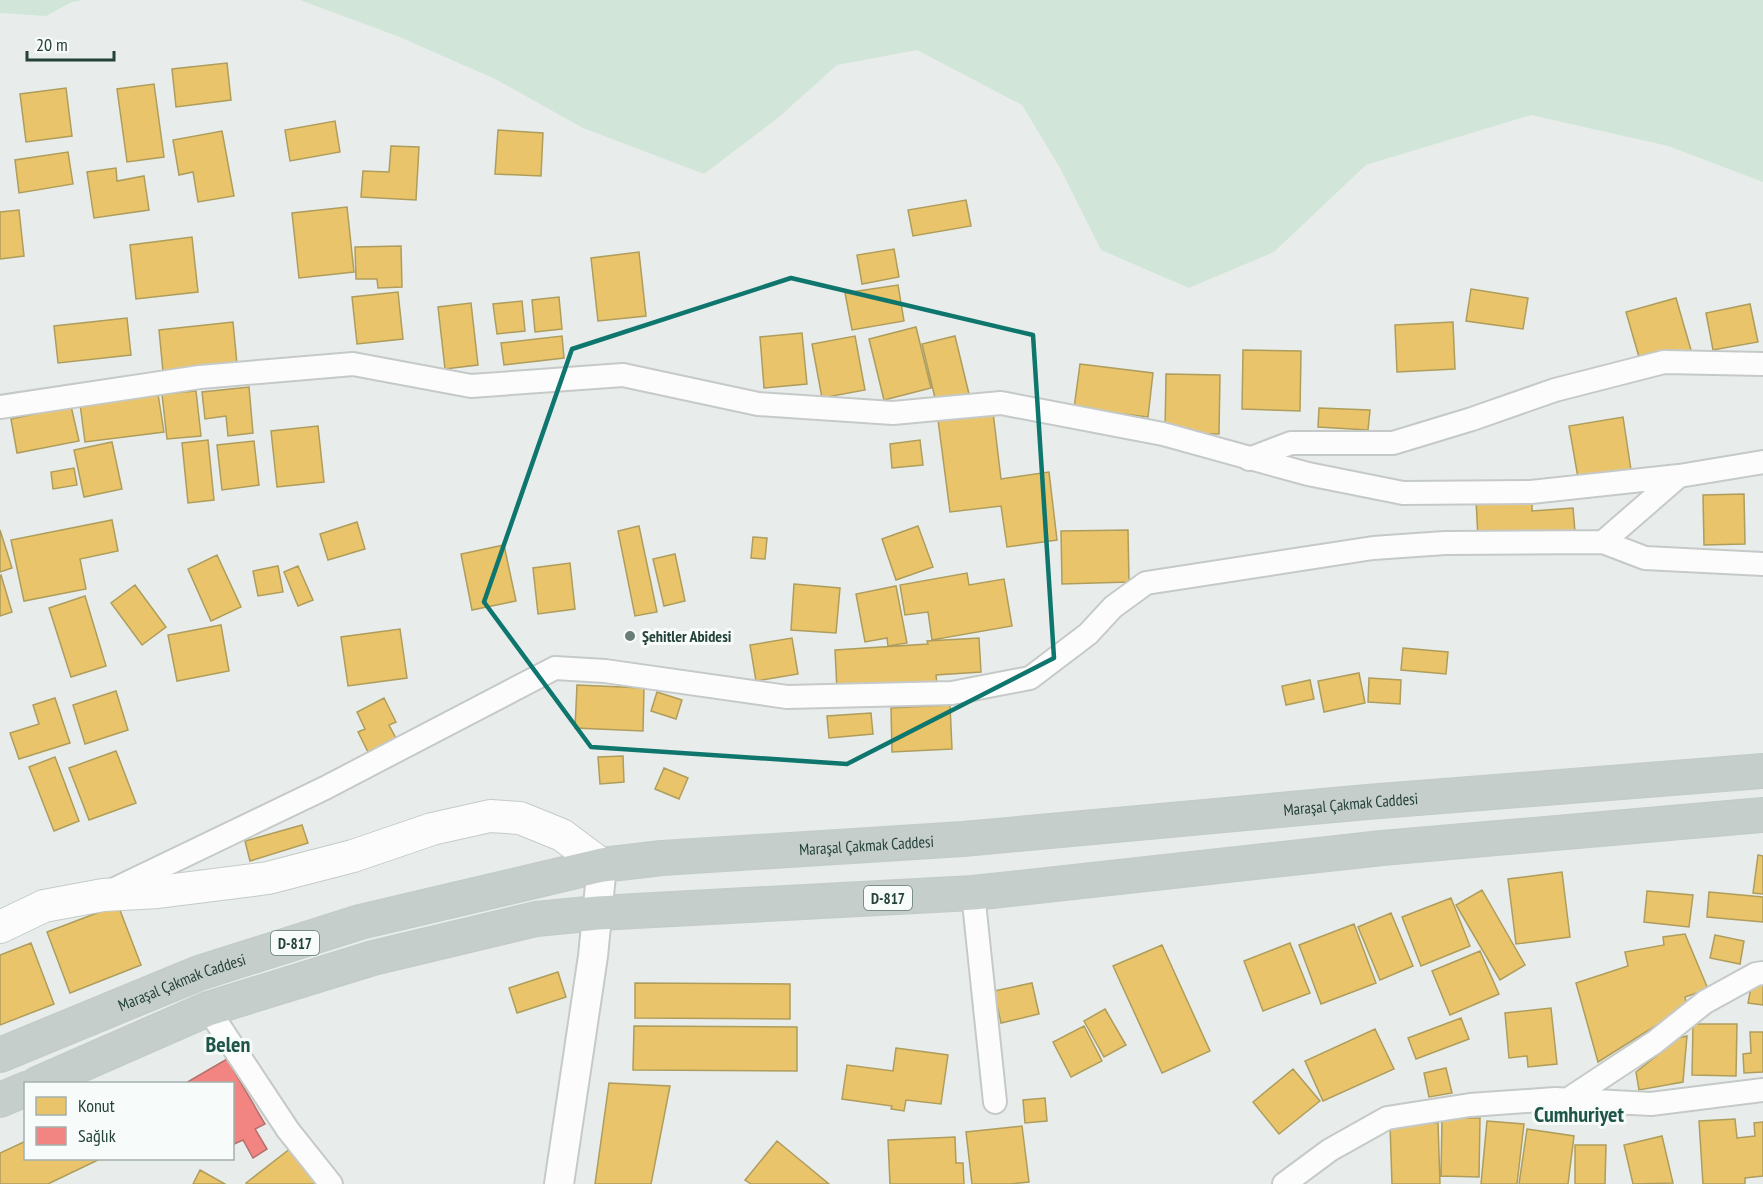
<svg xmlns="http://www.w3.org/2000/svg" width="1763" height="1184" viewBox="0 0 1763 1184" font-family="'PT Sans Narrow',sans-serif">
<rect width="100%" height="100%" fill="#e8edeb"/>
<path fill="#d1e6d8" d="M0 0H82L70 3 46 16 0 13Z
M300 0H1763V182L1668 146 1531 115 1366 165 1274 252 1189 288 1101 250 1060 168 1022 105 917 50 837 65 779 117 704 174 583 128 495 79 397 36Z"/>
<path fill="#e9c46a" stroke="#ae9d5c" stroke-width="1.5" d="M227 63 231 100 176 107 172 69Z
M154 84 164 157 127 162 117 89Z
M66 88 72 136 26 142 20 94Z
M335 121 340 152 290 161 285 130Z
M498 130 543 133 541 176 495 174Z
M222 131 234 196 198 202 193 172 179 175 173 140Z
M391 146 419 147 416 200 361 197 363 171 389 172Z
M68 152 73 184 19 193 15 160Z
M116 168 117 181 144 176 149 210 94 218 87 172Z
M966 200 971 226 913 236 908 210Z
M347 207 354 272 299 278 292 213Z
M19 210 24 256 0 259V212Z
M192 237 198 292 136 299 130 245Z
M401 246 402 287 378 288 377 279H356L355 247Z
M894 249 899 277 862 284 857 255Z
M639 252 646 316 598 321 591 258Z
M898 285 904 321 852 330 845 293Z
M1471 289 1528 298 1523 329 1466 321Z
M398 292 403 339 357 344 352 297Z
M559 297 562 329 535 332 532 300Z
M1676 298 1691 350 1641 364 1626 312Z
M522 301 525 331 497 334 493 304Z
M471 303 478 365 445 369 438 307Z
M1750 304 1758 342 1713 350 1706 313Z
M127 318 131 355 58 363 54 326Z
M233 322 237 364 163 372 159 330Z
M1453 322 1455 369 1397 372 1395 325Z
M916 327 931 388 884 400 869 339Z
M802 333 807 384 764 388 760 337Z
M562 336 564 358 504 365 501 343Z
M855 336 865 390 822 398 812 344Z
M955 336 969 394 936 402 922 344Z
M1243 350 1301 351 1300 411 1242 409Z
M1080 364 1153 373 1148 417 1074 408Z
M1166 374 1220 375 1219 434 1165 433Z
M249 387 253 433 228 436 226 416 205 419 202 392Z
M196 391 201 436 167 439 162 394Z
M158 394 164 432 85 442 80 404Z
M71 406 79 441 17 453 11 419Z
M1319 408 1370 410 1368 430 1318 427Z
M993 412 1001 479 1049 472 1057 540 1007 547 1001 506 950 512 938 420Z
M1623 417 1631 470 1578 478 1569 426Z
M318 426 324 482 277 487 271 431Z
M208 440 214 500 188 503 182 443Z
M920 440 923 465 892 468 890 444Z
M254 441 259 485 222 490 217 445Z
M112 442 122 489 84 497 74 450Z
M74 468 77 485 53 489 51 472Z
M1744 494 1745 544 1704 545 1703 495Z
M1532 497V511L1573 508 1575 532 1478 538 1476 500Z
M112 520 118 551 80 559 86 589 24 601 11 540Z
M357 522 365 549 328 560 320 534Z
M639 526 657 612 635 616 618 531Z
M918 526 933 567 896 580 882 539Z
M0 530 12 568 0 572Z
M1128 530 1129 582 1062 584 1061 531Z
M753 537 767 538 765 559 751 558Z
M504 545 516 601 472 610 461 554Z
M675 554 685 601 664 606 653 559Z
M217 555 241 607 211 621 188 569Z
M570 563 575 609 538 614 533 568Z
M278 566 283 592 258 596 253 571Z
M298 566 313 600 298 606 284 572Z
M967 573 969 585 1004 579 1012 626 932 640 928 612 905 615 900 585Z
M1 575 12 612 0 616V576Z
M794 584 840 588 836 633 791 630Z
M135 585 166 627 142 645 111 603Z
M896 586 907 643 888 646 887 638 865 642 856 594Z
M85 596 106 666 71 677 49 608Z
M221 625 229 671 177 681 168 635Z
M400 629 407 678 348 686 341 637Z
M792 638 798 674 756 681 750 645Z
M979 638 981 672 936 675 937 684 837 691 835 650 928 644 927 641Z
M1403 648 1448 652 1446 674 1401 670Z
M1359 673 1365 703 1324 712 1318 681Z
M1369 678 1401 680 1400 704 1368 702Z
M1310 680 1314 699 1286 705 1282 686Z
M577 685 644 688 643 731 575 728Z
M116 691 128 730 85 744 73 705Z
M657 692 682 700 676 719 651 711Z
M55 698 70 743 19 759 10 733 39 724 33 705Z
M384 698 396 722 389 725 399 744 371 758 358 732 365 729 357 712Z
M950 705 952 749 892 752 891 708Z
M871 713 873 734 829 738 827 716Z
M116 751 136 803 89 820 69 768Z
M623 756 624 782 600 784 598 757Z
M55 757 79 821 54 831 29 767Z
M664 768 688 778 679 799 655 789Z
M302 825 308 843 250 861 245 841Z
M1758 855 1763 856V894L1753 893Z
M1562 872 1570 937 1516 944 1508 879Z
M1482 890 1525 965 1500 980 1456 905Z
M1647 891 1693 895 1689 927 1644 922Z
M1709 892 1763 897V922L1707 917Z
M1451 898 1470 946 1421 966 1402 917Z
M118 905 141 965 70 993 47 932Z
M1391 913 1413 966 1380 980 1358 927Z
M1354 924 1376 983 1321 1004 1299 945Z
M1685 934 1708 989 1685 997 1687 1006 1598 1062 1576 983 1628 966 1625 952 1664 945 1663 937Z
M1715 935 1744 941 1740 964 1710 958Z
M31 943 54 1004 0 1025V955Z
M1290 943 1310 993 1263 1011 1244 961Z
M1162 945 1210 1051 1162 1073 1113 966Z
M1480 951 1499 994 1450 1015 1432 971Z
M558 972 566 997 517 1013 509 988Z
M1752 982 1763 984V1005L1748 1003Z
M635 983 790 984V1019L635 1018Z
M1032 983 1039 1014 1001 1023 994 991Z
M1551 1008 1557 1064 1528 1067 1527 1056 1509 1058 1505 1013Z
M1105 1009 1126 1045 1104 1057 1084 1021Z
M1461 1018 1469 1039 1416 1059 1408 1038Z
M1693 1024H1737L1736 1076 1692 1075Z
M634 1026 797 1027V1071L633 1070Z
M1084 1026 1102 1061 1071 1077 1053 1042Z
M1375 1029 1394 1069 1323 1101 1305 1061Z
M1750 1032H1763V1072L1744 1073 1743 1054 1751 1053Z
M1687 1036 1683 1082 1639 1090 1636 1072 1679 1038Z
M896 1048 948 1055 941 1104 906 1100 904 1111 891 1109 892 1106 842 1099 847 1065 893 1071Z
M1446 1068 1452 1093 1429 1097 1424 1073Z
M1293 1069 1320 1101 1279 1134 1253 1102Z
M609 1083 670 1086 651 1184H595Z
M1045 1098 1047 1121 1025 1123 1023 1100Z
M1442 1118H1480L1479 1177 1441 1176Z
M1735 1119 1737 1138 1755 1136 1754 1123 1763 1122V1176L1745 1178V1184H1703L1699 1121Z
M1487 1121 1524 1124 1517 1184H1481Z
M1438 1123 1440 1184H1392L1390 1125Z
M1022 1126 1029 1182 1010 1184H972L966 1132Z
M1527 1129 1574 1136 1568 1184H1519Z
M1662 1136 1673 1183 1633 1184 1624 1145Z
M955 1137 956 1163H963L964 1184H890L888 1140Z
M26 1141V1158H102L48 1184H0V1153Z
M777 1141 829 1184H751L745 1180Z
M1575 1145H1606L1605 1184H1575Z
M291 1148 319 1184H247L246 1183Z
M200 1170 225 1184H193Z"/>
<path fill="#f28482" stroke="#b4706c" stroke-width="1.5" d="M227 1059 265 1124 255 1129 267 1149 253 1158 243 1140 232 1145V1084H184Z"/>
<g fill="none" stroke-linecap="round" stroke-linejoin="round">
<g stroke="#c5cac8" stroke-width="26">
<path id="minor" d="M0 407 200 377 353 364 471 386 623 375 758 404 893 413 1001 403 1163 434 1308 474 1403 493 1531 492 1679 476 1763 462
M1249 459 1291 443H1393L1472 419 1555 390 1664 362 1763 364
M1603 542 1679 476
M113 890 325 788 555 668 605 671 787 697 952 693 1030 678 1088 634 1113 607 1146 583 1373 548 1445 543 1603 542 1645 558 1763 564
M973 893 995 1102
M208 1009 288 1130 331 1184
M1567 1100 1655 1042 1705 1002 1756 974 1763 973
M1284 1184 1330 1150 1387 1118 1470 1105 1555 1099 1651 1104 1763 1090"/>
</g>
<g stroke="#c5cac8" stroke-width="32">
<path id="tertiary" d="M559 1184 593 956 602 865"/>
</g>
<g stroke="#c3cbc8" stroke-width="34">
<path id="secondary" d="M0 927 44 906 103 895 158 892 268 878 353 856 432 829 490 816 520 818 562 835 602 865"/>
</g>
<g stroke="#c3ccc9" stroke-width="36">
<g id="trunk">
<path id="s1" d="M0 1055 199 973 360 922 602 865 662 858 963 839 1367 802 1763 771"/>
<path d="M37 1084 208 1009 373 958 536 919 598 913 973 893 1382 848 1763 815"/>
<path d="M0 1100 26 1089"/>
</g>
</g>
<use href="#minor" stroke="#fcfcfc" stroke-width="22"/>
<use href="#tertiary" stroke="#fcfcfc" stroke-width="28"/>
<use href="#secondary" stroke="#fcfcfc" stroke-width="32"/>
<use href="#trunk" stroke="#c6cecc" stroke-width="33"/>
</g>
<path fill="none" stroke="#0f766e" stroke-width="4.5" stroke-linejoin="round" d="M791 278 1033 335 1054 658 847 764 591 747 484 602 572 349Z"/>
<circle fill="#697e78" stroke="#f7fbf9" stroke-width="2" cx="630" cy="636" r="6"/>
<g text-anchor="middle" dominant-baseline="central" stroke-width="6" stroke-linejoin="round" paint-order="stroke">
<g fill="#f7fbf9" stroke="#637a73" stroke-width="1.5">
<rect x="864" y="886" width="48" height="24" rx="4.5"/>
<rect x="271" y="931" width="48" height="24" rx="4.5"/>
</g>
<g font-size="15" font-weight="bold" fill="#24423a">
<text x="888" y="898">D-817</text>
<text x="295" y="943">D-817</text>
</g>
<g font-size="16" font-weight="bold" fill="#24423a" stroke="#f7fbf9" text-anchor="start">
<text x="642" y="636">Şehitler Abidesi</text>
</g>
<g font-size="16" fill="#24423a" stroke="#f7fbf9">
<text stroke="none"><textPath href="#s1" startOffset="1384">Maraşal Çakmak Caddesi</textPath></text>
<text stroke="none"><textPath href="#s1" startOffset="898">Maraşal Çakmak Caddesi</textPath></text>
<text stroke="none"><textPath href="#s1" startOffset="196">Maraşal Çakmak Caddesi</textPath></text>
</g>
<g font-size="22" font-weight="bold" fill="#1f5548" stroke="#f7fbf9">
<text x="228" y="1044">Belen</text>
<text x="1579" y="1114">Cumhuriyet</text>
</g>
</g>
<rect x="24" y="1082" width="210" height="78" fill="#f7fbf9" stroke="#a3b1ad" stroke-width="1.5"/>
<rect x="36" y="1097" width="30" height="18" fill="#e9c46a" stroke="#a3b1ad" stroke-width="1.5"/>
<text x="78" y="1112" font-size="18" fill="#24423a">Konut</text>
<rect x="36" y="1127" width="30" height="18" fill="#f28482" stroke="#a3b1ad" stroke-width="1.5"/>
<text x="78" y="1142" font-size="18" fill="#24423a">Sağlık</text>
<path d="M27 51v9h87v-9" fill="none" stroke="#24423a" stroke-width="3"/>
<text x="36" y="51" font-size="18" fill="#24423a" stroke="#f7fbf9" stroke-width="4.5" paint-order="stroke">20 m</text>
</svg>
